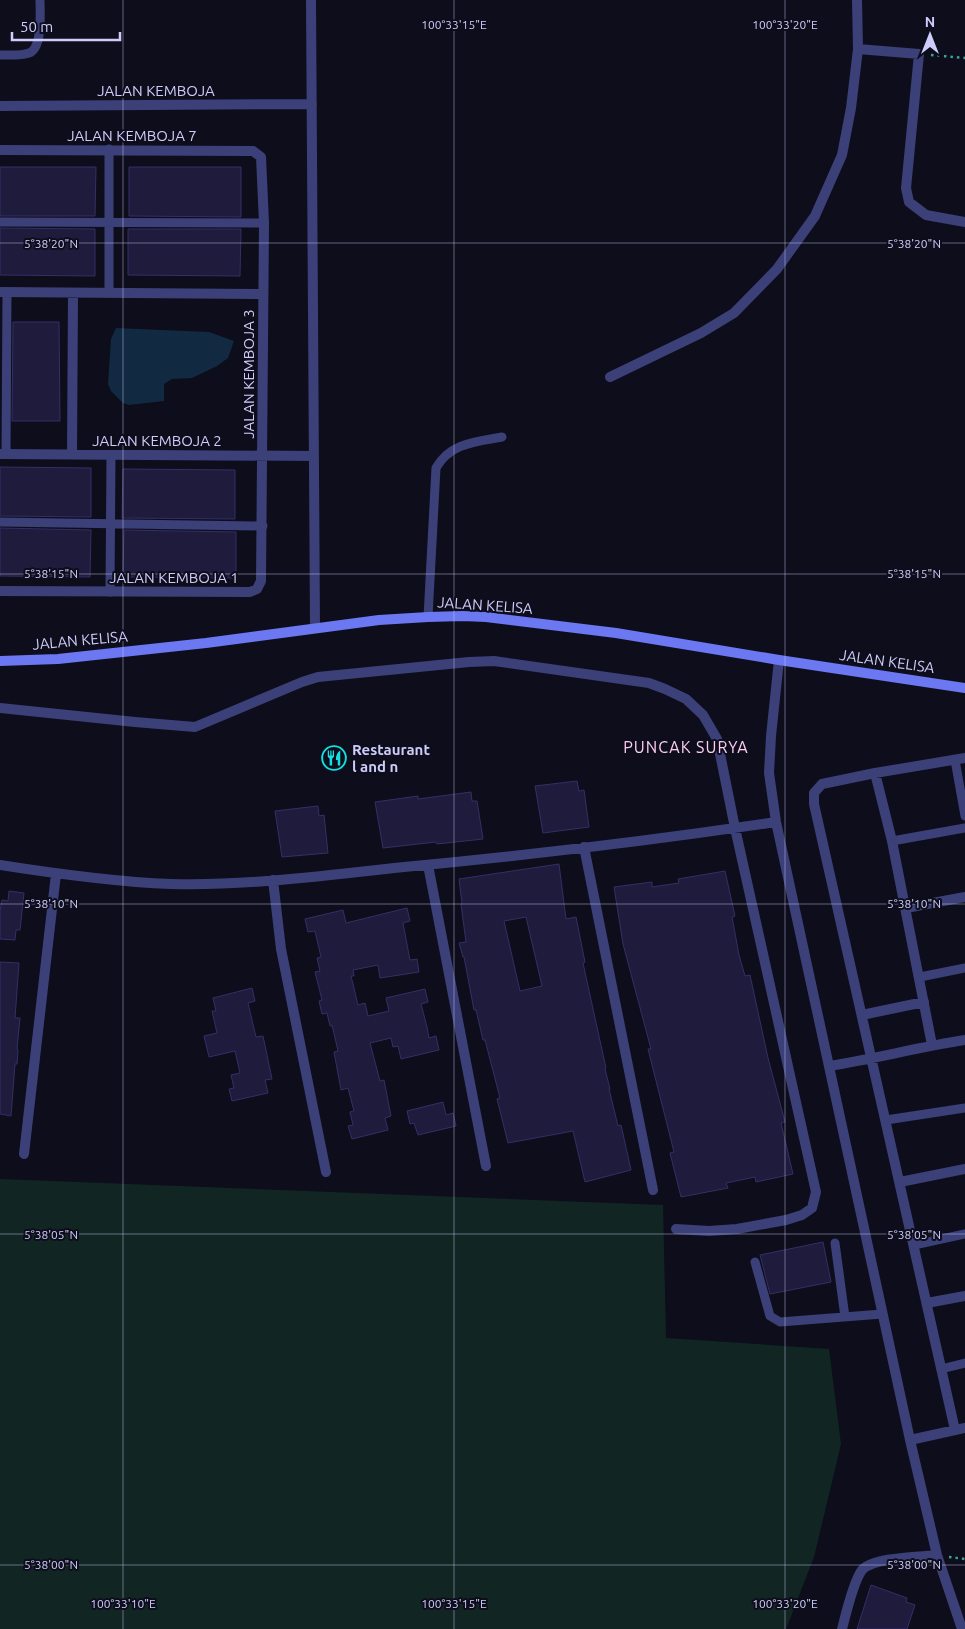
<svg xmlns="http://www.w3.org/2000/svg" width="965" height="1629" viewBox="0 0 965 1629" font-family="Ubuntu,sans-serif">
<rect width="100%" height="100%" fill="#0e0d1c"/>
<path fill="#112623" d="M0 1179 663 1205 666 1338 829 1349 841 1444 814 1557 786 1629H0Z"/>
<path fill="#112a41" d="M116 328 209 332 234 341 228 358 217 366 192 378 172 379 164 384V401L129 405 123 403 111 391 108 384 111 339Z"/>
<path fill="#1e1b3c" stroke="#342f66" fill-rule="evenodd" d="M0 167H96L95 216H0Z
M129 167H241V217L129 216Z
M0 228 95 229V276L0 275Z
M128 229H241L240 276 128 275Z
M13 322H59L60 421H12Z
M0 467 91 468V517L0 516Z
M123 469 235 470V519L122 518Z
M0 528 91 530 90 577 0 576Z
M124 530 236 532V578L123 577Z
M577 781 579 791 584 790 589 827 543 833 535 786Z
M471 792 472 801H477L483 839 437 844 436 842 383 848 375 802 418 796V799Z
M318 806 319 816 324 815 328 853 282 857 275 811Z
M559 864 566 919 576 917 585 962 583 963 588 986 606 1068 605 1069 610 1089H609L618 1126 621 1125 631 1170 585 1182 573 1131 508 1143 497 1099 500 1098 485 1040H483L476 1010H474L464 957H463L459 943 466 942 461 904 462 903 459 879ZM526 917 542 986 520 991 504 921Z
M725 871 735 916 732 917 739 955 745 976 750 975 768 1058 785 1122 781 1123 793 1174 756 1182 755 1177 726 1183 728 1188 681 1197 670 1153 674 1152 648 1049H651L623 944 614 887 652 882V887L679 883 678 879Z
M9 891 24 893 20 930H16L15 940 0 939V911L2 900 8 901Z
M407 908 410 921 403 923 410 960 417 959 419 972 380 978 378 965 353 970 354 976H351L358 1005 365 1003 368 1016 389 1011 386 998 425 989 428 1002 421 1004 427 1027 429 1038 436 1036 439 1050 401 1059 398 1046 393 1047 391 1038 370 1043 380 1081 384 1080 391 1116 385 1118 388 1130 352 1139 348 1126 353 1125 350 1112 354 1111 348 1088 341 1090 334 1052 338 1051 332 1025 330 1026 327 1013 322 1014 319 1001 322 1000 315 972 320 971 317 958 321 957 315 931 308 932 305 919 343 910 346 923Z
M0 962 19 963 15 1018H20L17 1049 18 1050 17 1064H15L11 1116 0 1114Z
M252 988 255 1001 248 1003 256 1037 263 1036 272 1079 265 1080 268 1093 232 1101 229 1089 234 1088 231 1075 240 1073 235 1051 209 1057 204 1036 217 1033 212 1011H216L213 998Z
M443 1102 446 1115 453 1113 456 1126 418 1135 414 1123 410 1124 407 1111Z
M823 1242 831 1282 770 1294 760 1255Z
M871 1585 907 1598 906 1602 915 1605 907 1629H857Z"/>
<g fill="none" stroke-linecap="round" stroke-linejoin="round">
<path stroke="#37a592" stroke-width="2.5" stroke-dasharray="2.5 4" stroke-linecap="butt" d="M931 55 965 58
M949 1557 965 1559"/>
<path stroke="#3c4078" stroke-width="9" d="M0 55C8 55 21 56 29 53 43 48 40 13 40 0
M0 222 264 223
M109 293V149
M6 454 7 292
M0 522 263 526
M110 592 111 455
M428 617 436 468C450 443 475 442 502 437
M955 760 965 816
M892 841 965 828
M920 977 965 968
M886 1120 965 1108
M835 1243 845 1317
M914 1245 965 1234
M755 1262 770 1316 780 1322 882 1314
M941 1369 965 1363"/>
<path stroke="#3c4078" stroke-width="10" d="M311 0 315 628
M858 49 919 54 906 188 909 202 926 215 965 222
M0 106 312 104
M0 150 253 151 261 157 264 223 261 581 257 589 250 592 0 591
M0 292 263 294
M610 377 701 333 734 313 777 269 815 216 842 155 851 108 858 49 857 0
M0 454 314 456
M72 454 73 293
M779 660 771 736 769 773 776 822 910 1440 937 1555 962 1629
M0 708 135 722 195 727 302 682 318 677 469 662 494 661 649 683 665 689 686 699 703 715 717 739 735 828 816 1192 812 1208 802 1215 786 1220 737 1229 709 1231 676 1229
M875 773 892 841 932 1045
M584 847 653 1190
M0 865C57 874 114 882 171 884 246 886 320 876 394 868 522 856 649 841 776 822
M428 865 486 1166
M273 880 281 949 326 1172
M906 908 965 897
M862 1015 924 1002
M829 1066C874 1059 919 1047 965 1040
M24 1154 56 874
M900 1182 965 1169
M927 1303 965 1296
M955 1430 814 804V793L822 784 875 773 965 758
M910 1440 965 1428
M842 1629C846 1614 853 1582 862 1570 873 1557 920 1557 937 1555"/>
<path stroke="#6c77f2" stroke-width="10" d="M0 661 58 659 206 643 379 620 428 617 463 616 486 617 616 633 779 660 965 688"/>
</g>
<path fill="none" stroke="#cdcdfb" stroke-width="1" stroke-opacity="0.45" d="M123 0V1629M454 0V1629M785 0V1629M0 243H965M0 574H965M0 904H965M0 1234H965M0 1565H965"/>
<defs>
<g id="restaurant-ring" transform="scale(1.25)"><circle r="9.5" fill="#0e0d1c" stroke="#13e0df" stroke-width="1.5"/><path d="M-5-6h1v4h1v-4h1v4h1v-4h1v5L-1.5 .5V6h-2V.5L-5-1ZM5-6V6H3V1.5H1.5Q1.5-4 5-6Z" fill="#13e0df"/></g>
</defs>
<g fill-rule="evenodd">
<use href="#restaurant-ring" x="334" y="758"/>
</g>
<g text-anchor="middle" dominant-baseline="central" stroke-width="4" stroke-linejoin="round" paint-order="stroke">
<g font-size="15" fill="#cdcdfb" stroke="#0e0d1c">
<text x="156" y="90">JALAN KEMBOJA</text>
<text x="132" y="135">JALAN KEMBOJA 7</text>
<text transform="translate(248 374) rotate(-90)">JALAN KEMBOJA 3</text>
<text x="157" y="440">JALAN KEMBOJA 2</text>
<text x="174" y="577">JALAN KEMBOJA 1</text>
<text transform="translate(485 605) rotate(4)">JALAN KELISA</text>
<text transform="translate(80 640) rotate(-5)">JALAN KELISA</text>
<text transform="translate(887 661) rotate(8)">JALAN KELISA</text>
</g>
<g font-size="15" font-weight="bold" fill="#cdcdfb" stroke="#0e0d1c" text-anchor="start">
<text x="352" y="749">Restaurant<tspan x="352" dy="17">l and n</tspan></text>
</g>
<g font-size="16" letter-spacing="1" fill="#fbcff0" stroke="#0e0d1c">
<text x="686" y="747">PUNCAK SURYA</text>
</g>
</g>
<g font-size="12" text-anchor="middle" fill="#cdcdfb" stroke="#0e0d1c" stroke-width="4" stroke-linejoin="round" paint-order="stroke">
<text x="454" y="29">100°33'15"E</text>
<text x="785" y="29">100°33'20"E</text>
<text x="51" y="248">5°38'20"N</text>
<text x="914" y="248">5°38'20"N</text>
<text x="51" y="578">5°38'15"N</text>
<text x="914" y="578">5°38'15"N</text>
<text x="51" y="908">5°38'10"N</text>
<text x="914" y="908">5°38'10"N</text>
<text x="51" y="1239">5°38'05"N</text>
<text x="914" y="1239">5°38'05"N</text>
<text x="51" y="1569">5°38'00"N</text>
<text x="914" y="1569">5°38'00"N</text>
<text x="123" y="1608">100°33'10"E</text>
<text x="454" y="1608">100°33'15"E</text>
<text x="785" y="1608">100°33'20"E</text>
</g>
<g transform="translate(930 35)" stroke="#0e0d1c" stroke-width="4" paint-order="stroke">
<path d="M0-4L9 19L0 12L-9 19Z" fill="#cdcdfb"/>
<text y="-8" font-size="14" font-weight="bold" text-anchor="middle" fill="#cdcdfb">N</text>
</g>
<path d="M12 32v8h108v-8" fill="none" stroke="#cdcdfb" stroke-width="2.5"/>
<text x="20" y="32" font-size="15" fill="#cdcdfb" stroke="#0e0d1c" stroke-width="4" paint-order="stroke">50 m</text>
</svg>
